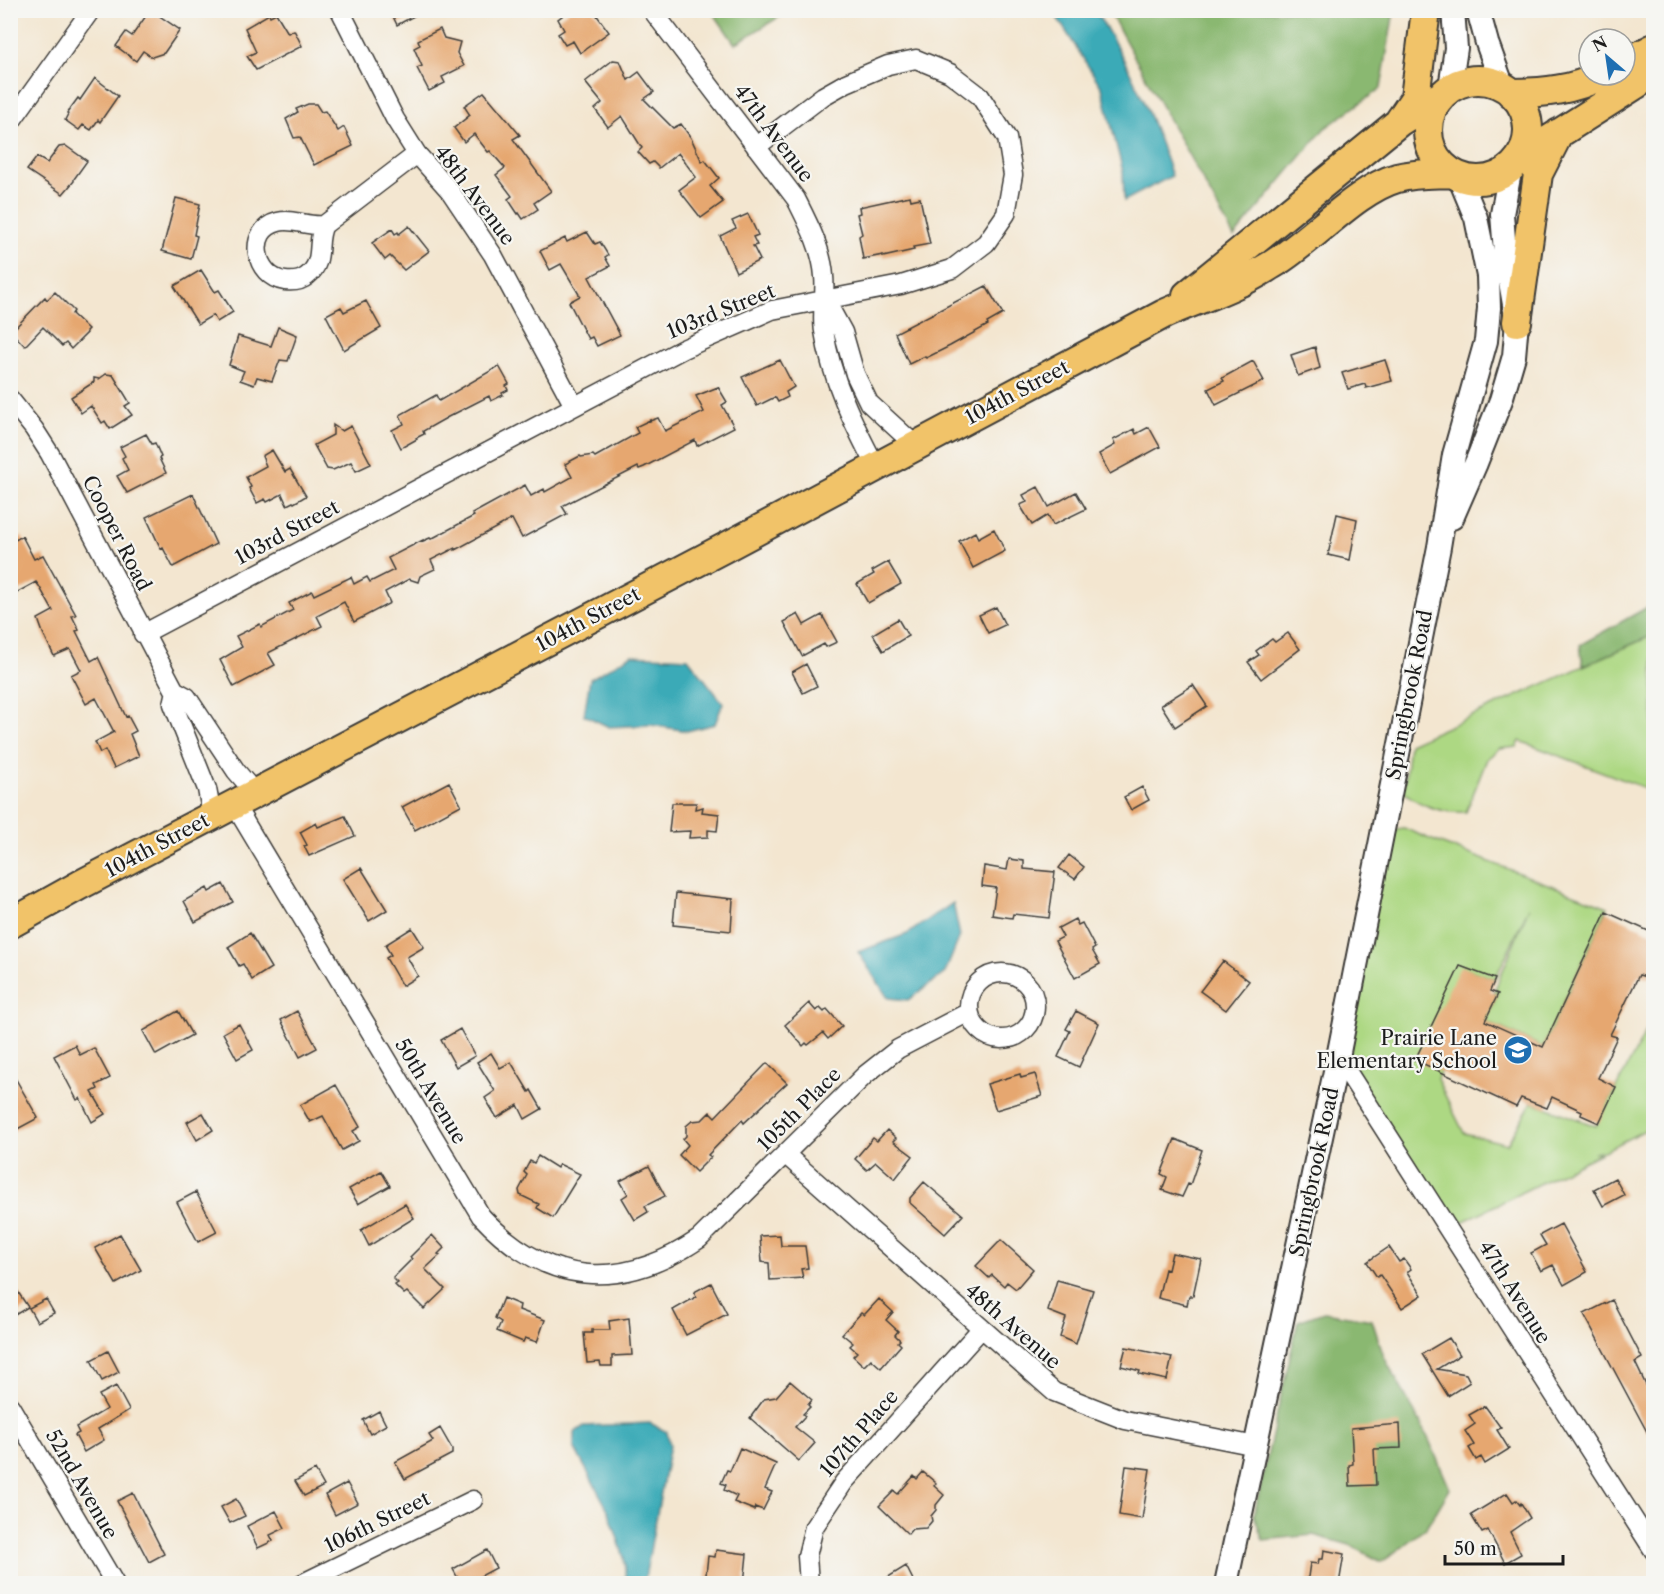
<svg xmlns="http://www.w3.org/2000/svg" width="1664" height="1594" viewBox="0 0 1664 1594" font-family="'Libre Caslon Text',serif">
<rect width="100%" height="100%" fill="#f6f6f2"/>
<filter id="ink" filterUnits="userSpaceOnUse"><feTurbulence type="fractalNoise" baseFrequency=".0167" numOctaves="2"/><feDisplacementMap in="SourceGraphic" scale="12" xChannelSelector="R" yChannelSelector="G"/><feConvolveMatrix kernelMatrix="1 2 1 2 8 2 1 2 1" color-interpolation-filters="sRGB"/></filter>
<filter id="wash" filterUnits="userSpaceOnUse"><feTurbulence type="fractalNoise" baseFrequency=".008" numOctaves="4" result="noise"/><feDisplacementMap in="SourceGraphic" scale="24" xChannelSelector="R" yChannelSelector="G"/><feGaussianBlur stdDeviation="1.35" result="paint"/><feColorMatrix in="noise" values="0 0 0 0 0 0 0 0 0 0 0 0 0 0 0 0 0 1.4 0 .05"/><feComposite in="paint" operator="in"/></filter>
<g filter="url(#wash)">
<rect width="100%" height="100%" fill="#f3e6d0"/>
<path fill="#add883" stroke="#647a50" stroke-width="1.5" d="M1653 635V791L1520 741 1517 747 1499 749 1487 759 1466 812C1445 814 1420 806 1404 792L1409 744Z
M1404 828 1427 838 1608 907 1543 1047 1485 1021 1498 994 1494 992 1529 907 1495 979 1461 967 1440 1072 1437 1079 1464 1133 1507 1144 1532 1102 1596 1126 1653 1018V1126L1604 1151 1593 1153H1601L1448 1229 1338 1057 1390 830Z"/>
<path fill="#8ab871" stroke="#536a46" stroke-width="1.5" d="M712 11H789L735 44Z
M1109 11H1394L1381 88 1324 129 1234 237Z
M1653 604V635L1583 666 1580 645Z
M1324 1312 1372 1320 1384 1357 1426 1433 1450 1489 1427 1527 1382 1562 1350 1545 1313 1535 1263 1540 1254 1515 1298 1321Z"/>
<path fill="#3aaab7" stroke="#2b636a" stroke-width="1.5" d="M1053 11H1095C1129 61 1152 118 1172 176L1124 201 1123 172 1102 88Z
M631 655 688 658 723 703 715 724 687 731 651 725 609 727 584 715 590 679Z
M953 903 960 936 945 973 908 1000 888 998 858 952 907 934Z
M650 1423 667 1432 670 1445 644 1583H626L624 1558 609 1512 574 1447V1433L584 1426Z"/>
<g id="blocks">
<path fill="#e6a770" d="M390 10H425L397 25Z
M570 10H593L609 32 580 53 573 41 565 45 558 34 564 30 558 19Z
M148 13 152 16 155 13 180 30 164 53 152 57 143 51 136 61 116 46 126 32 132 36Z
M276 13 288 33 294 30 302 46 256 70 247 56 256 52 245 28 269 14 270 16Z
M440 29 444 38 460 42 457 53 464 66 442 77 445 83 429 91 417 68 422 66 414 48 420 45 418 40Z
M613 60 620 61 628 80 639 72 654 92 644 99 673 128 681 124 691 138 702 162 705 160 719 178 710 186 723 202 701 218 679 190 696 177 678 153 659 168 653 162 649 164 638 152 642 148 622 116 608 127 595 109 602 103 585 82Z
M95 78 118 96 100 122 98 120 91 130 83 125 79 130 65 120 68 114 67 113 78 98 80 100Z
M484 92 520 135 513 139 551 191 534 203 538 209 523 219 519 213 518 214 508 199 512 196 496 175 505 168 490 151 488 152 474 134 464 142 454 128 470 115 464 106Z
M308 104H316L321 112 325 111 338 131 344 127 353 146 314 165 300 137 294 138 286 119 298 112 296 109Z
M66 146 87 161 74 179V181L63 194 27 170 37 157 47 163 59 147Z
M910 196 911 200 920 198 930 244 913 247 914 250 883 257V255L863 259 859 236 862 234 857 214 860 213 859 207Z
M176 198 200 204 194 235 197 236 191 259 162 251Z
M748 214 758 235 753 237 757 245 753 246 760 260 736 272 720 236 736 228 732 221Z
M409 226 429 251 404 270 390 256 385 260 372 243 392 229 395 234 398 232 399 234Z
M587 232 595 244 600 242 608 255 605 257 610 266 589 277 620 335 597 346 592 337 588 339 569 302 580 296 561 264 550 270 540 251 565 238 567 242Z
M201 270 215 292 219 290 233 312 217 322 213 315 198 324 174 286Z
M986 286 1003 314 987 323 988 325 950 346 926 358 925 356 909 364 895 333Z
M55 292 74 311 72 314 88 329 86 331 87 333 71 349 66 343 62 346 43 327 25 346 11 332 45 297 47 300Z
M366 301 381 328 344 350 326 315 341 307 344 312Z
M278 327 297 335 288 361 280 360 272 381 257 377 254 385 240 380 244 371 229 365 238 336 271 346Z
M1315 347 1320 368 1298 376 1291 355Z
M780 360 794 387 786 392 788 397 778 402 775 397 757 406 742 377Z
M1385 360 1392 381 1366 388 1365 384 1348 389 1342 373Z
M1253 361 1264 381 1216 405 1208 389 1224 381 1222 378Z
M499 366 509 384 506 386 508 390 502 393 503 395 491 401 489 396 448 417 423 431 424 434 416 438 417 439 401 448 392 430 404 424 400 415 436 395 439 401Z
M106 374 113 375 130 403 125 406 132 415 110 429 105 421 102 423 91 406 81 413 71 397 94 382V378L99 379Z
M718 387 727 402 722 405 734 427 697 446 695 440 644 467 639 469 638 467 562 506 567 514 522 538 512 519 455 550V548L431 560 435 569 420 576 418 582 409 579 385 592 390 603 354 622 344 602 317 616 322 626 268 653 275 665 234 687 220 660 242 647 236 636 260 624 261 627 293 610 289 603 312 591 314 595 351 577 354 584 367 577 370 582 394 570 388 558 423 540V541L430 538 431 539 474 516 472 514 525 485 531 496 544 489 545 492 572 477 565 464 580 456 581 457 593 455 595 457 638 433 635 427 650 420V421L658 418 665 431 704 412 696 396Z
M333 425 342 431 351 426 371 464 356 471 351 462 333 470 327 469 314 445 333 435Z
M1149 427 1160 447 1110 474 1099 454 1115 445 1113 440 1134 429 1136 434Z
M146 434 152 444 155 443 161 457 159 458 166 473 127 493 117 476 128 470 122 458 125 456 120 447Z
M272 450 285 472 290 469 306 496 294 503 293 502 287 505 282 494 267 502 265 499 257 503 249 488 251 487 246 477 266 466 262 456Z
M1038 487 1049 507 1076 492 1086 509 1053 525 1048 515 1032 525 1020 505 1027 502 1023 495Z
M193 494 216 544 173 567 163 548 161 549 146 517Z
M1337 514 1357 519 1350 560 1328 555Z
M994 529 1005 551 973 568 959 541 975 532 978 538Z
M22 536 34 559 43 555 76 615 72 616 79 630 76 631 91 661 98 657 126 717 128 716 136 731 130 734 139 756 114 768 105 750 100 753 95 742 114 732 96 698 86 704 71 675 81 670 70 649 54 656 43 633 38 619 53 611 39 586 36 582 16 593 10 581V543Z
M888 562 901 584 868 603 857 584 874 574 872 571Z
M996 607 1005 625 988 633 979 615Z
M798 614 804 625 822 615 837 642 826 647 824 644 802 656 784 622Z
M898 619 908 636 883 651 873 634Z
M1288 633 1300 649 1261 679 1248 662 1259 655 1256 651 1272 639 1275 642Z
M806 664 817 686 803 693 792 672Z
M1193 685 1207 706 1175 727 1161 705Z
M449 782 461 805 415 830 402 807Z
M1142 787 1149 800 1131 810 1124 797Z
M672 803H696L695 809 703 807 702 812 719 814 717 831 708 830V837L689 838 690 831 669 832Z
M345 816 355 836 309 856 304 846 307 845 300 832 316 823 318 827Z
M1069 855 1084 867 1075 879 1059 868Z
M1009 859 1024 861V869L1055 872 1049 918 1013 914 1012 918 992 915 996 888 982 886 984 866 1007 870Z
M361 868 387 910 369 921 343 879Z
M223 884 233 902 195 922 184 901 207 888 209 892Z
M676 893 733 899 731 931 673 925Z
M1606 912 1653 933V979L1639 975 1610 1035 1617 1037 1598 1078 1616 1087 1599 1123 1581 1115 1582 1111 1552 1097 1547 1108 1521 1098 1516 1107 1415 1060 1460 966 1495 979 1490 991 1498 994 1485 1021 1543 1047Z
M1075 919 1078 925 1082 923 1095 948 1092 950 1100 964 1075 978 1055 941 1063 937 1058 928Z
M412 928 424 947 407 957 418 976 402 986 386 958 391 955 385 945Z
M250 933 271 968 252 980 243 964 239 966 228 947Z
M1223 961 1249 981 1226 1010 1200 991Z
M809 1003 816 1011 820 1008 824 1012 827 1009 842 1026 828 1039 823 1033 808 1045 806 1043 803 1046 785 1025Z
M178 1011 192 1035 156 1055 143 1031Z
M297 1011 317 1048 300 1057 281 1020Z
M1076 1011 1099 1023 1079 1067 1058 1057 1070 1031 1066 1029Z
M239 1024 253 1050 237 1059 223 1033Z
M460 1029 475 1056 456 1067 441 1040Z
M75 1045 80 1055 94 1048 110 1078 96 1085 98 1089 92 1092 105 1114 92 1122 80 1098 77 1100 54 1056Z
M491 1053 500 1068 511 1062 529 1092 531 1090 542 1109 525 1119 518 1105 497 1118 485 1098 495 1091 477 1062Z
M767 1063 787 1083 744 1123 742 1120 708 1155 711 1157 696 1172 679 1155 688 1145 683 1139 686 1136V1126L692 1121 702 1120 710 1112 715 1117Z
M10 1069 38 1118 10 1133Z
M1020 1074 1021 1078 1035 1074 1042 1096 996 1110 987 1084Z
M336 1085 360 1127 353 1131 359 1141 342 1150 323 1116 310 1122 300 1105Z
M203 1113 213 1130 197 1140 187 1122Z
M887 1130 896 1138 893 1141 913 1156 895 1179 876 1162 867 1170 855 1159 873 1138 877 1141Z
M1175 1139 1202 1150 1190 1185 1188 1184 1182 1197 1162 1190 1167 1177 1161 1174Z
M538 1156 557 1168 559 1164 580 1174 553 1218 537 1208 539 1204 520 1195 519 1190 527 1175 524 1172 530 1161 534 1163Z
M649 1166 665 1196 645 1206 648 1212 635 1220 622 1198 628 1194 620 1181Z
M381 1171 390 1186 358 1204 349 1189Z
M1615 1178 1624 1195 1603 1206 1594 1189Z
M924 1182 963 1215 945 1234 910 1203V1198Z
M196 1192 217 1232 198 1242 177 1202Z
M405 1204 414 1218 369 1246 361 1230Z
M1561 1224 1587 1272 1564 1285 1553 1265 1541 1271 1531 1253 1546 1245 1540 1235Z
M120 1234 141 1270 116 1284 95 1248Z
M432 1235 444 1248 438 1254 440 1255 425 1269 445 1289 424 1309 407 1292 404 1294 395 1285 398 1283 393 1278 412 1259 410 1257Z
M780 1235 781 1246H805L808 1268 801 1269 803 1278 770 1280 769 1263 762 1262 760 1236Z
M1001 1240 1033 1269 1016 1289 1007 1282 1004 1286 992 1275 989 1278 976 1266Z
M1389 1247 1399 1262 1404 1259 1411 1269 1407 1272 1422 1295 1402 1308 1380 1275 1377 1277 1367 1262Z
M1172 1253 1201 1259 1193 1296H1189L1187 1305 1158 1298 1165 1269 1168 1270Z
M10 1280 28 1307 10 1318Z
M1057 1280 1093 1290 1076 1344 1060 1337 1066 1318 1048 1311Z
M711 1283 727 1314 686 1335 673 1310 696 1297 694 1292Z
M503 1298 520 1305 519 1310 545 1320 537 1342 525 1338 523 1342 497 1331 501 1322 495 1318Z
M46 1299 54 1313 37 1322 29 1308Z
M879 1299 893 1312 886 1320 898 1331 895 1335 900 1340 898 1342 901 1345 881 1368 871 1359 864 1366 853 1356 857 1352 850 1346 853 1343 842 1334 861 1313 864 1315Z
M1612 1300 1642 1358 1635 1362 1653 1400V1443L1584 1314Z
M629 1318 632 1355 612 1356V1366H601L600 1362 587 1363 584 1333H592V1330H610L609 1321Z
M1449 1338 1460 1355 1437 1369 1466 1374 1470 1382 1448 1396 1422 1354Z
M1126 1347 1172 1357 1167 1380 1139 1374 1140 1371 1121 1366Z
M108 1351 119 1372 102 1381 91 1360Z
M790 1381 812 1400 808 1405 810 1407 803 1414 805 1416 795 1427 815 1443 799 1461 750 1418 764 1399 776 1397Z
M116 1386 129 1410 98 1429 104 1440 84 1452 75 1435 79 1433 76 1427 107 1409 99 1395Z
M1485 1406 1501 1428 1497 1430 1509 1449 1485 1464 1481 1457 1476 1460 1469 1448 1474 1445 1465 1431 1475 1424 1469 1415Z
M379 1411 386 1425 370 1434 363 1420Z
M1400 1424 1401 1448 1374 1449 1376 1485 1350 1486 1349 1465 1353 1464 1351 1428Z
M440 1428 452 1449V1454L405 1479 395 1462 433 1441 429 1435Z
M740 1448 776 1464 765 1489 772 1492 763 1510 755 1507 754 1510 734 1502 737 1496 724 1490 726 1485 721 1483 727 1470 730 1471Z
M1126 1466 1150 1469 1142 1519 1119 1515Z
M315 1470 324 1486 304 1496 295 1481Z
M923 1472 936 1483 934 1486 944 1495 936 1505V1510L931 1516 932 1521 926 1528 912 1529 908 1534 879 1506 894 1491 898 1494 914 1476 917 1479Z
M347 1483 358 1503 335 1515 325 1495Z
M133 1493 164 1554 149 1562 117 1501Z
M1507 1493 1513 1502 1516 1500 1520 1505 1521 1503 1530 1518 1510 1532 1521 1554 1505 1563 1488 1530 1482 1533 1471 1515Z
M236 1499 245 1516 230 1523 221 1507Z
M276 1511 285 1528 270 1535 273 1541 258 1548 247 1526Z
M487 1550 496 1568 475 1579 477 1584H461L453 1569Z
M716 1550 747 1554 744 1584H705L708 1556 715 1557Z
M1324 1550 1344 1554 1339 1584H1307L1310 1563 1318 1564 1319 1559H1323Z
M906 1566 915 1584H877Z"/>
</g>
</g>
<g filter="url(#ink)">
<use href="#blocks" fill-opacity="0" stroke="#3c3a37" stroke-width="1.5"/>
<g fill="none" stroke-linecap="round" stroke-linejoin="round">
<g stroke="#3c3a37" stroke-width="21">
<path id="minor" d="M340 10 395 119 417 154 450 191 493 255 574 406
M652 10 796 199C808 223 822 249 824 276 826 294 821 314 824 331 831 379 854 425 876 467
M10 123 91 10
M324 225C307 227 293 218 278 222 246 230 254 277 285 281 293 282 301 281 307 276 326 261 315 241 324 225L417 154
M825 299 843 332 855 374 869 403 916 446
M10 399 34 429 50 454 174 689 176 691 187 697 236 771 255 793
M143 634 683 349 772 310 901 285 952 269 986 243 1006 214 1013 175 1007 138 980 96 950 73 916 59 888 65 846 83 823 96 756 147
M176 691 173 704 207 789 212 816
M234 804 481 1216C546 1286 621 1292 699 1239L865 1075 898 1049 969 1012
M969 1006a33 33 0 1 1 66 0a33 33 0 1 1-66 0Z
M1338 1057 1654 1551
M786 1155 1054 1392 1125 1420 1256 1446
M10 1406 115 1584
M301 1584 473 1500
M809 1584 807 1556 814 1527 844 1482 981 1329"/>
</g>
<g stroke="#3c3a37" stroke-width="26">
<path id="tertiary" d="M1478 10 1487 43 1503 87
M1450 88 1456 48 1453 10
M1452 518 1476 463 1501 400 1514 356 1517 322 1505 252 1502 214 1511 167
M1226 1584 1338 1057 1439 547 1454 455 1486 341 1489 308 1488 276 1476 218 1459 177"/>
</g>
<g stroke="#3c3a37" stroke-width="32">
<path id="primary" d="M1625 63 1654 48
M1428 130a50 50 0 1 1 100 0a50 50 0 1 1-100 0Z
M1511 93C1543 93 1574 90 1602 75
M1400 120 1415 98 1426 10
M1544 143 1654 73
M1187 295 1399 122 1442 95
M1517 322 1538 174 1559 133
M10 924 80 885 726 547 1164 314C1188 303 1213 295 1236 284 1249 279 1261 271 1273 264 1312 241 1355 190 1397 178 1415 173 1433 174 1452 173"/>
</g>
<use href="#minor" stroke="#fff" stroke-width="18"/>
<use href="#tertiary" stroke="#fff" stroke-width="22"/>
<use href="#primary" stroke="#f1c369" stroke-width="28"/>
</g>
</g>
<defs>
<g id="school-disc" transform="scale(1.5)"><circle r="9.5" fill="#1f6fb2" stroke="#f6f6f2"/><path d="M0-5L7-2L0 1L-7-2ZM-4 1L0 2.5L4 1V4Q0 6-4 4Z" fill="#fff"/></g>
</defs>
<g fill-rule="evenodd">
<use href="#school-disc" x="1518" y="1050"/>
</g>
<g text-anchor="middle" dominant-baseline="central" stroke-width="4.5" stroke-linejoin="round" paint-order="stroke">
<g font-size="20" fill="#1c1c1c" stroke="#f6f6f2">
<text transform="translate(774 133) rotate(53)">47th Avenue</text>
<text transform="translate(475 195) rotate(53)">48th Avenue</text>
<text transform="translate(721 311) rotate(-22)">103rd Street</text>
<text transform="translate(1017 392) rotate(-28)">104th Street</text>
<text transform="translate(287 532) rotate(-28)">103rd Street</text>
<text transform="translate(117 533) rotate(63)">Cooper Road</text>
<text transform="translate(588 619) rotate(-28)">104th Street</text>
<text transform="translate(1409 695) rotate(-79)">Springbrook Road</text>
<text transform="translate(157 845) rotate(-28)">104th Street</text>
<text transform="translate(431 1091) rotate(59)">50th Avenue</text>
<text transform="translate(799 1109) rotate(-45)">105th Place</text>
<text transform="translate(1314 1172) rotate(-78)">Springbrook Road</text>
<text transform="translate(1515 1292) rotate(58)">47th Avenue</text>
<text transform="translate(1013 1326) rotate(41)">48th Avenue</text>
<text transform="translate(859 1433) rotate(-49)">107th Place</text>
<text transform="translate(82 1484) rotate(60)">52nd Avenue</text>
<text transform="translate(377 1522) rotate(-26)">106th Street</text>
</g>
<g font-size="20" fill="#1c1c1c" stroke="#f6f6f2" text-anchor="end">
<text x="1497" y="1038">Prairie Lane<tspan x="1497" dy="23">Elementary School</tspan></text>
</g>
</g>
<rect width="1664" height="1594" fill="none" stroke="#f6f6f2" stroke-width="36"/>
<g transform="translate(1607 57) rotate(331)"><circle r="28" fill="#f6f6f2" stroke="#9f9f9c" stroke-width="1.5"/>
<path d="M0-4.5L10 22L0 15L-10 22Z" fill="#1f6fb2"/>
<text y="-9" font-size="16" font-weight="bold" text-anchor="middle" fill="#1c1c1c">N</text>
</g>
<path d="M1445 1555v9h118v-9" fill="none" stroke="#1c1c1c" stroke-width="3"/>
<text x="1454" y="1555" font-size="18" fill="#1c1c1c" stroke="#f6f6f2" stroke-width="4.5" paint-order="stroke">50 m</text>
</svg>
